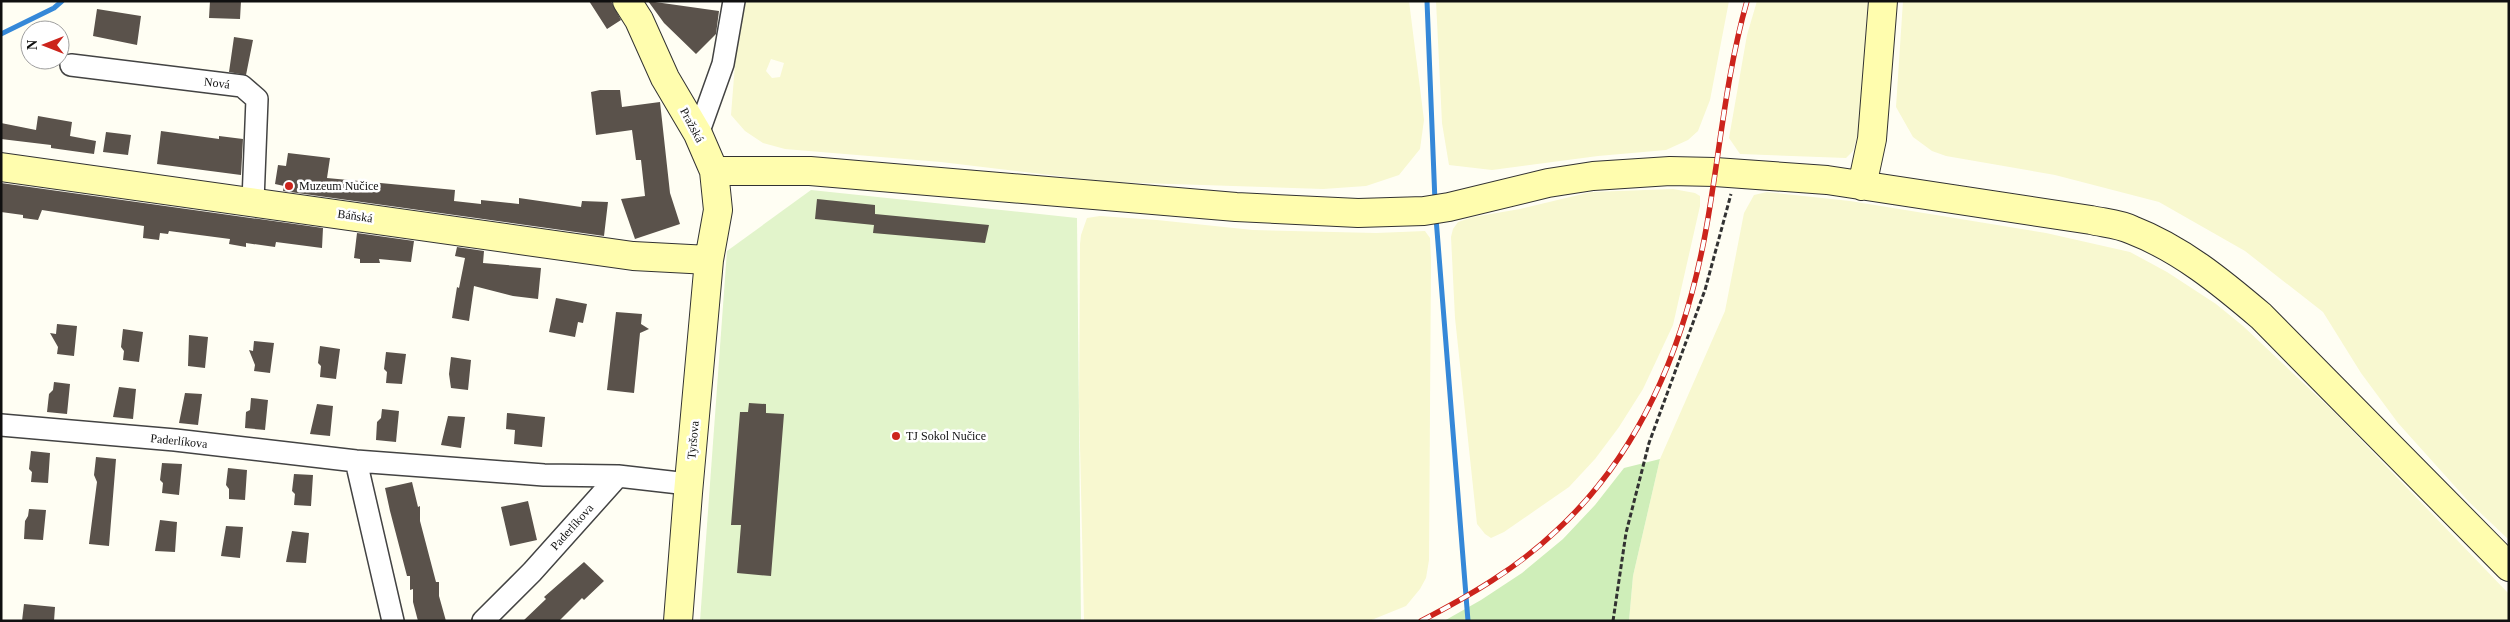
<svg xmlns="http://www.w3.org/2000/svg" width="2510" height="622" viewBox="0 0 2510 622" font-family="Georgia,serif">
<rect width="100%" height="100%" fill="#fffef3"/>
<path fill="#f8f8d0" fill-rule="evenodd" d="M746 1H1409L1424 120 1420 149 1399 175 1366 186 1323 189 1109 182 941 162 785 149 763 143 745 131 731 115 736 51ZM771 59 784 63 780 77 772 78 766 71Z
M1436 1H1729L1710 100 1698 131 1688 140 1666 150 1598 156 1492 170 1449 165 1442 123Z
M1757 1H1868L1859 131 1853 151 1846 158 1740 154 1729 138 1747 35Z
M1903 1H2509V540L2469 502 2398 423 2361 373 2323 312 2245 251 2159 202 2055 175 1946 156 1932 151 1913 137 1896 107Z
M1673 189 1695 193 1700 196V206L1673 325 1643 389 1619 427 1595 459 1569 487 1504 532 1491 538 1485 534 1477 524 1455 318 1451 237 1453 229 1458 222 1473 217 1520 209 1591 192Z
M1767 192 1850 201 2046 233 2130 252 2167 272 2216 304 2243 326 2334 412 2509 594V621H1629L1633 576 1660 459 1725 311 1744 213 1754 195Z
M1100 216 1157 220 1253 230 1376 233 1425 231 1430 238 1431 260 1429 560 1426 578 1420 589 1406 606 1369 621H1084L1079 402 1080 244 1081 235 1087 218Z"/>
<path fill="#cfeeb9" d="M1660 459 1633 576 1629 621H1444L1481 600 1522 573 1563 539 1595 505 1624 468Z"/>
<path fill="#e2f4cb" d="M811 190 1077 218 1081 621H700L727 251Z"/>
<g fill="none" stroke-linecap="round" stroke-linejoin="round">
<path stroke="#3588d8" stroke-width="5" d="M1427 1 1435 202
M1 34 54 8 62 1
M1436 218 1468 621"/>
</g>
<path fill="#5a524b" d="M210 1H241L240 19 209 18Z
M589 1H611L621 20 607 29Z
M648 1 719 11 716 34 696 54 664 23Z
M97 9 141 16 137 45 93 36Z
M234 37 253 40 246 75 229 72Z
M600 90H620L622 107 660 102 670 193 680 224 635 239 621 199 645 196 641 160H636L632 130 596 135 591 92Z
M38 116 72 122 70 136 96 141 94 154 51 148V145L1 139V123L36 130Z
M161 131 219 139V136L243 139 241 175 157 164Z
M106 132 131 135 128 155 103 152Z
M288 153 330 158 327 178 455 190 454 201 481 204V200L519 204V198L581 207 582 201 608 202 604 236 283 191 284 186 275 184 278 165 286 166Z
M1 183 323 228 322 248 276 242 275 247 246 243V247L229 244 230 239 169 231 168 234 160 233 159 240 143 238 144 226 42 210 38 220 23 218V215L1 212Z
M817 199 875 205V214L989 225 985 243 873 233 874 225 815 219Z
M357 233 414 241 411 262 379 259 380 263H360V259L354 258Z
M457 247 484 251 483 263 541 268 538 299 513 296 474 286 469 321 452 318 457 287 459 288 465 258 455 256Z
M556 298 587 304 583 323 578 322 575 337 549 332Z
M616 312 642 314 641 324 649 329 640 333 634 393 607 390Z
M57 324 77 326 74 356 57 354 58 347 50 333 56 334Z
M123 329 143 332 139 362 123 360 124 351 121 347Z
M189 335 208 337 205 368 188 366Z
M254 341 274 343 270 373 254 371 255 365 249 350 253 351Z
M320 346 340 349 336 379 320 377 321 366 318 363Z
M386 352 406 354 402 384 386 383 387 372 384 369Z
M451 357 471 360 468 390 451 388 449 374Z
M54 382 70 384 67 414 47 412 49 394 53 390Z
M119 387 136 389 133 419 113 417Z
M185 393 202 394 198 425 179 423Z
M251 398 268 400 265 430 245 428 246 412 250 410Z
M749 403 766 404V413L784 414 771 576 737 573 741 525H731L740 412H748Z
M317 404 333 406 330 436 310 434Z
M382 409 399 411 396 442 376 440 377 422 381 418Z
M507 413 545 417 542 447 514 444 515 430 506 429Z
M448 416 465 417 461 448 441 445Z
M31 451 50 453 48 483 31 482 32 472 29 469Z
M96 457 116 459 109 546 89 544 97 482 94 475Z
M162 463 182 464 179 495 162 493 163 483 160 480Z
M228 468 247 470 245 500 229 499V489L226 485Z
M294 474 313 475 311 506 294 505 295 494 292 491Z
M412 482 418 507 420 506V521L436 582H439V596L446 621H418L413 602V589L410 590V576H407L390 511 385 488Z
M528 501 537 540 510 546 501 507Z
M29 509 46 510 43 540 24 539 25 521 28 516Z
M160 520 177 522 175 552 155 551Z
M226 526 243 527 240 558 221 556Z
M292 531 309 533 306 563 286 562Z
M584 562 604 581 584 600 582 598 559 621H523L546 599 544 597Z
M24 604 55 607 54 621H22Z"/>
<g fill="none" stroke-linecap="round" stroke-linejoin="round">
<g stroke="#434343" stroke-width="24">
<path id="street" d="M71 65 242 86 257 99 253 201
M698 134 723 64 734 1
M1 425 175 440 356 461 544 475 618 476 688 484
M356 461 393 621
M483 621 532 572 618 476"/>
</g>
<g stroke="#323232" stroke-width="30">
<path id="secondary" d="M627 1 639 20 665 78 698 134 714 171 718 210 709 260 688 493 678 621
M1 167 633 256 709 260
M714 171H810L1236 207 1358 213 1424 211 1449 207 1548 183 1593 176 1670 171 1715 172 1827 180 2091 220C2104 223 2120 224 2132 230 2181 249 2221 282 2261 316L2509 567
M1862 186 1872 139 1883 1"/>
</g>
<path stroke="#323232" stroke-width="3" stroke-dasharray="5 2.5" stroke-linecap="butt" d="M1613 621 1626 533 1649 443 1705 290 1731 194"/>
<use href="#street" stroke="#fff" stroke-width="21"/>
<use href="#secondary" stroke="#fffdae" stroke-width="28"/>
<g stroke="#cc241c" stroke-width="5.5">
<path id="rail" d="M1421 621C1469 596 1516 569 1556 531 1643 451 1687 339 1707 224 1720 150 1726 75 1747 1"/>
</g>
<use href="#rail" stroke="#fff" stroke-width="4" stroke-dasharray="11" stroke-linecap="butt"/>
</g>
<g fill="#cc241c" stroke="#fff" stroke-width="2">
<circle cx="289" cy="186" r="5"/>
<circle cx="896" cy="436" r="5"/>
</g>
<g text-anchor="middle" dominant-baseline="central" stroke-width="5" stroke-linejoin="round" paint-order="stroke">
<g font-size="12" fill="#101010" stroke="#fff">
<text transform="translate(217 83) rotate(7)">Nová</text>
<text transform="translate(692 125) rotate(62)">Pražská</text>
<text transform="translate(355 216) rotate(8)">Báňská</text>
<text transform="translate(693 440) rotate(-85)">Tyršova</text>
<text transform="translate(179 441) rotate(6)">Paderlíkova</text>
<text transform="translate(572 527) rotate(-48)">Paderlíkova</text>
</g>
<g font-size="12" fill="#101010" stroke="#fff" text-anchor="start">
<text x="299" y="186">Muzeum Nučice</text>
<text x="906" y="436">TJ Sokol Nučice</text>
</g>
</g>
<rect width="2510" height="622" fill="none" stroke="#101010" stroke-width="5"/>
<g transform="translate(45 45) rotate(270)"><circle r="24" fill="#ffffff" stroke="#9f9f9f"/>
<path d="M0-4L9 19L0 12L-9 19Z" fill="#cc241c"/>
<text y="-8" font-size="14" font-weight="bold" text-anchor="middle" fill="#101010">N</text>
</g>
</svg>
